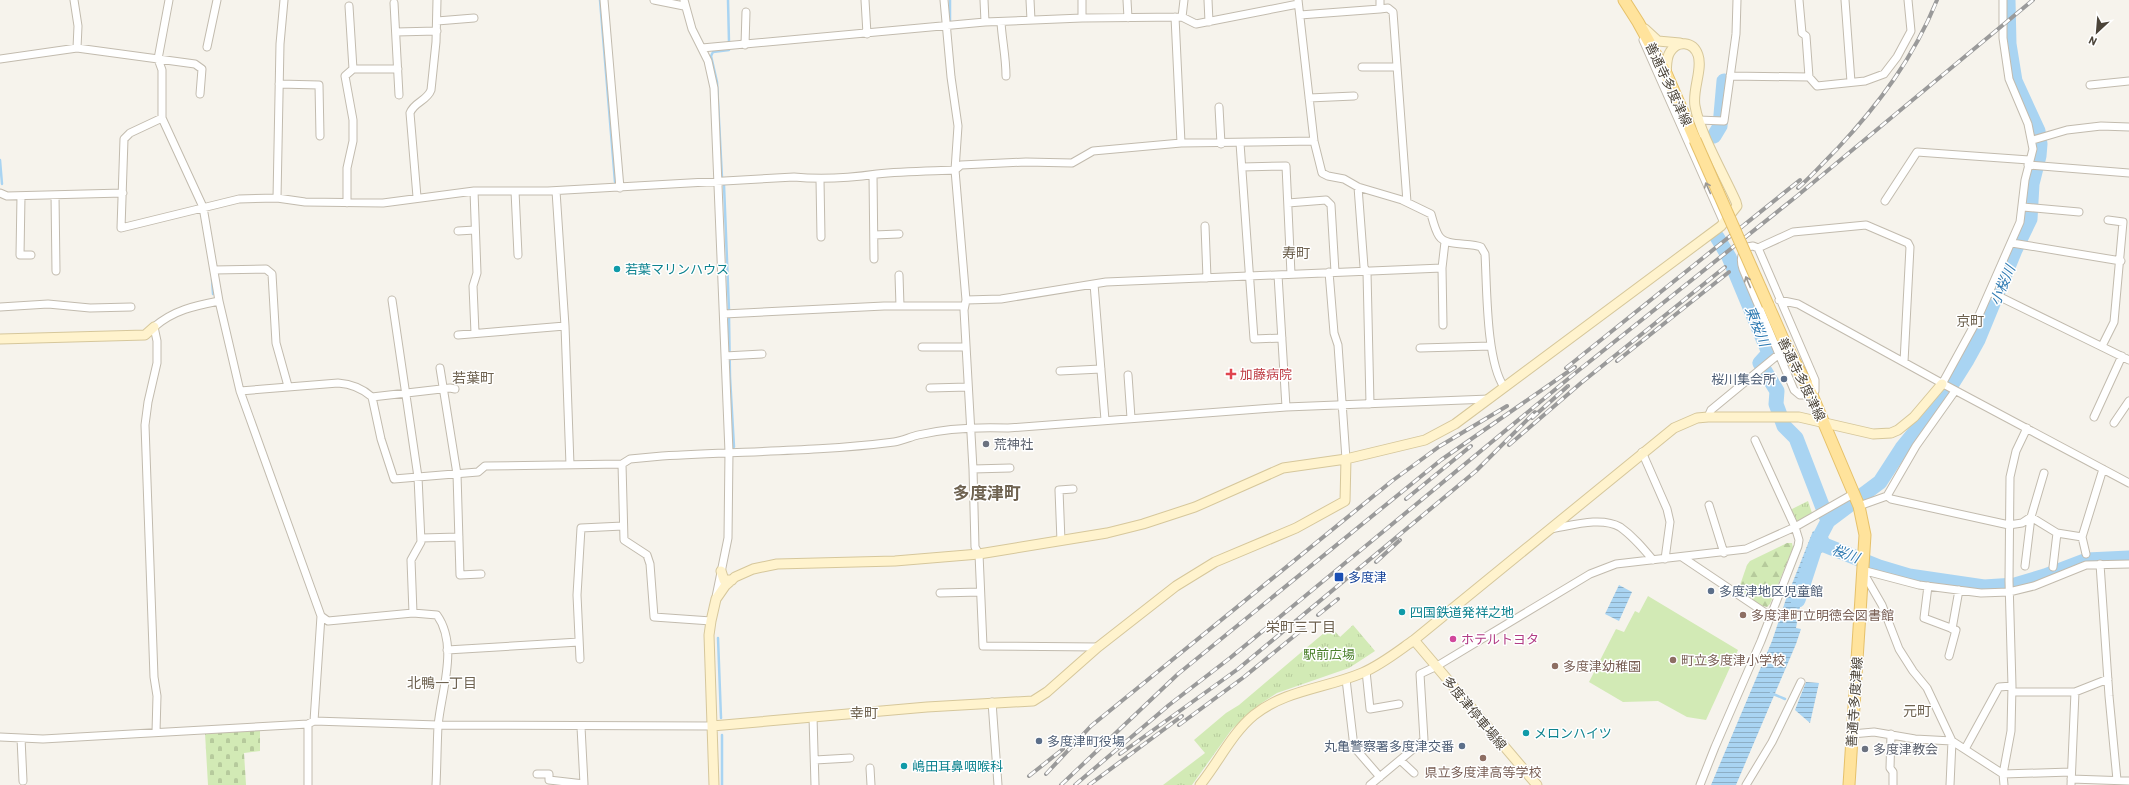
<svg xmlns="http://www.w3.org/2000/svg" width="2129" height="785" viewBox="0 0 2129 785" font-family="Barlow,'Noto Sans JP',sans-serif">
<defs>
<pattern id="forest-firs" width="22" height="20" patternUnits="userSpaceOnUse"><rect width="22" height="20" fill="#d2eab5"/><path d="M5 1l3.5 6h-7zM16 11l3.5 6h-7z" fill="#b6ca9c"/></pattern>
<pattern id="cemetery-stones" width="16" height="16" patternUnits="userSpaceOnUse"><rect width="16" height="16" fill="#d2eab5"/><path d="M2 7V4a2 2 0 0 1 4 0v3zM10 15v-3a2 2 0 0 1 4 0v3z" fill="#b6ca9c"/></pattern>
<pattern id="park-tufts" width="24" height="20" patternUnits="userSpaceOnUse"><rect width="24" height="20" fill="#d2eab5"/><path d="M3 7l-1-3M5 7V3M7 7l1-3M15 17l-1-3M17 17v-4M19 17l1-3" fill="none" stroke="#b6ca9c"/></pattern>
<pattern id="water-rules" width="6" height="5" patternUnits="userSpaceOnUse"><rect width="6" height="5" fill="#a9d4f2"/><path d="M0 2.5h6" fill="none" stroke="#8caec5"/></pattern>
</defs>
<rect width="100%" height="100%" fill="#f6f3ec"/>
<path fill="url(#forest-firs)" d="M1787 543H1792L1793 548 1770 604 1767 607C1757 605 1744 596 1739 588L1747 565 1750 561Z"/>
<path fill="url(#cemetery-stones)" d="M260 730V751L244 753 246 785H208L205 733Z"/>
<path fill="url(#park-tufts)" d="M1808 501 1812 513 1794 523 1788 511Z
M1353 625 1375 651 1349 668 1277 693 1260 704 1232 729 1192 785H1163L1205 753 1194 740 1226 713 1239 705 1331 627 1340 637Z"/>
<path fill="#d2eab5" d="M1648 596 1738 650 1706 720 1687 717 1658 701 1623 702 1589 682 1616 629 1624 632 1635 611 1639 613Z"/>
<path fill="url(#water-rules)" d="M1813 531 1829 538 1823 552 1817 554 1808 563 1796 628 1801 629 1796 644 1736 785H1711L1772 641 1786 599Z
M1619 585 1632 592 1619 621 1605 614Z
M1806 682 1819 683 1810 723 1795 710Z"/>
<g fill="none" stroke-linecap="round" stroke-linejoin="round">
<path stroke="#a9d4f2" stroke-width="2.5" d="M600 0 615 182
M728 0 729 42
M950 0V21
M0 160 2 184
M722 178 717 82 711 56 713 52 729 50
M724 185 729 310
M212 279 213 294
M729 317 730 377 734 447
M718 638 721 718
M1771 693 1785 699
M722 785V735"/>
<path stroke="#a9d4f2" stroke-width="15" d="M1714 136 1720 126 1724 81
M1717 237 1729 257 1769 353 1760 363 1777 391 1776 404 1784 426 1796 438 1828 521
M1817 542 1879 567 1909 576 1984 587 2015 585 2045 576 2087 560 2129 558
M1798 600 1817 542 1828 521 1880 482 1902 448 1945 395 1967 360 1978 340 2015 250 2030 219 2032 184 2039 156 2040 144 2038 131 2015 81 2009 44 2008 0"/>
<g stroke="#c2bbae" stroke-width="9">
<path id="street" d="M74 0 78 26 77 48
M169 0 158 59 162 70V118L203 207 219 301 240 391 321 616 314 721
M604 0 620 188
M654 0 684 6
M684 0 692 29 708 61 714 88 729 452 728 538 716 597
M865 0 867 34
M944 0 951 77 958 126 955 170 966 300 964 310 973 469 975 547 979 554 983 646 1098 647
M984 0 985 22
M1030 0 1031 20
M1082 0V18
M1127 0 1128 18
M1208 0 1209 22
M1298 0 1314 141 1322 173 1328 176 1344 179 1358 187 1402 200 1431 214C1433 221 1435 230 1439 236 1446 247 1470 242 1481 247L1485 254C1487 287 1486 361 1504 387
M1799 0 1802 33 1806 36 1809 77
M1845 0 1851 82
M394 3 399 95
M349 6 353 69
M1380 9 1388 8 1393 12 1407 202
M1300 15 1380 9V0
M1175 17 1181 143
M1182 17 1184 0
M437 21 474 18
M1001 22C1002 40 1006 57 1006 76
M396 32 437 31
M1643 40 1724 223
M745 45 746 12
M207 47 217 0
M702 48 985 22 1082 18 1182 17 1196 24 1298 4
M0 59 77 48 195 64 202 69 200 94
M1362 67H1397
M1730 76 1809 77 1817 86 1865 81 1884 74 1897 57 1911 31 1908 0
M279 84 319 85 320 136
M2090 85 2129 81
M1309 98 1354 96
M1219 107 1221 144
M162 118 130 133 124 139 121 228 239 199 277 198 305 202 383 203 474 191H548L794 177C823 180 849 178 877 174 902 171 929 171 955 170L961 165 1026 162 1072 163 1093 151 1181 143 1314 141
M1698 120 1724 121 1736 34 1737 0
M2033 140 2067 130 2101 126 2129 127
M1240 143 1254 339 1282 338
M2028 165 2129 173
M1242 167 1286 166 1291 274
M873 175 874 259
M820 180 821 237
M1358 187 1364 267 1367 272 1370 404
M474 191 477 273 473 286 475 333
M515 191 518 255
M556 191 565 326 570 465
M0 193 7 196 123 193
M55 195 56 271
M21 196 20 255H31
M417 197 410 113C414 102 427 101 431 90L436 42 437 0
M277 198 280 44 284 0
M1885 201 1917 152 2029 160
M347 203V168L353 141V120L345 76 353 69H398
M1288 203 1326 200 1331 205 1335 272
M2023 207 2079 212
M1205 226 1207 278
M458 231 475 230
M874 235 899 234
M2012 243 2121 261
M1758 248 1815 380V391L1812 395H1800L1794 390 1743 269C1740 260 1741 254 1747 247L1753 246 1758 248 1793 232 1866 225 1908 243 1910 247 1904 362
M214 270 266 269 272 274 276 343 288 386
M1329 272 1334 333 1338 345 1346 459
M899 275 900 306
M1278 275 1286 407
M1094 284 1105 420
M1990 292 2129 360
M392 300 418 477 421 542 411 560 413 613
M966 300 1001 299 1106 282 1442 268
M1779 300 1798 304 1947 386 2129 483
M0 307 48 304 90 308 131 307
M724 314 884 306H964
M1443 325 1442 268 1445 242
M458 335 565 326
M2102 346 2114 322 2123 222 2108 220
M922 347H966
M1420 348 1491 346
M725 356 762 354
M440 368 457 474 460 575 481 574
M1060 371 1101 369
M1128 375 1131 418
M1942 384 1976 322 2020 222 2025 180 2033 149 2028 124 2009 79 2003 38V0
M930 388 968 387
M240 391 338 383C352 384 362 388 372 397L450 388 455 389
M372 397 381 439 394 479 478 472 485 466 622 464 630 459 662 456C739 451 817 452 894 442 902 441 910 437 918 435 947 428 979 427 1008 428L1286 407 1489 399
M1708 417 1711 410 1779 354
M2094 417 2122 356
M2114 423 2129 401
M1642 452 1667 509 1670 522 1665 559
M622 464 624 540 647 555 650 564 654 617 711 621
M973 469 1010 468
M1887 496 1891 499 2009 525 2022 523 2031 517 2057 533 2082 537
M1709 505 1724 553
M1859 506 1887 496 1916 446 1955 391
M1550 529C1570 526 1601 516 1620 527 1633 536 1643 548 1653 560
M421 538 459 537
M1061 541 1059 490 1073 489
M2086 554 2082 537 2103 469
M1682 557 1770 616
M2100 564 2109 696 2117 780
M2025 566 2031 517 2044 473
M2053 567 2057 533
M1862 570 1919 585 1981 593 2009 592 2034 586 2086 565 2129 564
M1863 572 1882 605 1899 649 1913 671 1927 688 1952 741 1950 785
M1928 586 1924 618 1956 630 1949 656
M940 593 980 592
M321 616 328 621 413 613 437 615C459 646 441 692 438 726 437 746 437 765 436 785
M1952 629 1959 590
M447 650 579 642
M580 659 577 595 581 528 623 526
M1366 671 1370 709 1399 704
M1346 679 1354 747 1380 777
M2012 692H2075L2108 679
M992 702 998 785
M813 717 815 785
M308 724V785
M156 732 157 696 154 677 145 425 148 402 157 363V341L154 327C174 310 194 306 219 301
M1852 734 1874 732 1915 739 1952 741 2003 774 2071 772
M1891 734 1890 768 1893 772V785
M0 737 43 739 308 724 314 721 438 725 712 726
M21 738 23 781
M1965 749 1999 687 2012 686
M815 760 850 758
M1400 760 1414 773
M870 768 871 785
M537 774H549V780L584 784 581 727
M2071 779 2129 781
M1370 785 1424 740 1420 674 1437 666 1590 574 1616 564 1746 549 1795 527 1853 494
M1700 785 1715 747 1761 641 1798 546 1799 540 1795 527 1755 440
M1746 785 1772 742 1801 682
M2004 785 2003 774 2011 731 2012 686 2009 581 2010 477 2016 451 2027 428
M2071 785 2075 692"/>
</g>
<g stroke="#d6c79b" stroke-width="11">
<path id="secondary" d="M1645 29 1658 41 1680 43
M0 339 145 335 154 327
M721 571 724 580H732
M1414 640 1537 785
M712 726 927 707 1033 701 1047 692 1098 647 1176 586 1215 562 1296 528 1345 501 1346 459
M714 785 709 635 711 621 716 599 725 586 735 577 753 569 777 564 895 561 979 554 1107 533 1143 524 1195 507 1283 468 1346 459 1425 440 1455 424 1721 226 1737 206 1736 202C1724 175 1700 134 1695 106 1692 90 1703 69 1698 55 1693 41 1677 40 1670 52 1666 58 1667 66 1666 73
M1200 785C1218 763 1232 733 1254 715 1285 690 1327 688 1362 673 1381 665 1397 652 1414 640L1674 428 1697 418 1708 417H1799L1873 434 1891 433 1898 430 1914 417 1942 384"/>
</g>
<g stroke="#e6c16a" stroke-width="13">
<path id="primary" d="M1624 0 1638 22 1666 73 1695 140
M1768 305 1783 339 1812 395 1859 506 1865 535 1849 785"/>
</g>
<use href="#street" stroke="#fff" stroke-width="7"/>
<use href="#secondary" stroke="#fff3cd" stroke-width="9"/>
<use href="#primary" stroke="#ffe39c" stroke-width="11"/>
<g stroke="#9a9a9a" stroke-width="4">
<path id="rail" d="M1798 188C1812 176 1824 162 1837 149 1879 104 1914 57 1937 0
M1617 361 1729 272
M1566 368 1800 180
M1532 418 1568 386
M1509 445 1581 383 1725 267
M1406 499 1471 446
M1376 562 1400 540
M1318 615 1338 599
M1179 725 1244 677 1304 628
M1120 754 1238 669 1476 471 1535 412
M1046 774 1091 726 1392 481 1440 446 1507 406
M1029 776 1063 749
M1061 785 1178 674 1441 460 1575 367
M1075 785 1169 705 1230 658 1574 374 1797 196 2033 0
M1089 785 1182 716"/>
</g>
<use href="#rail" stroke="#fff" stroke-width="2.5" stroke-dasharray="8" stroke-linecap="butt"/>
<g stroke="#e6c16a" stroke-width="13" stroke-linecap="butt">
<path id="primary-bridge" d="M1695 140 1768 305"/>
</g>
<use href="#primary-bridge" stroke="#ffe39c" stroke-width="11"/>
</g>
<defs><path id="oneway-shaft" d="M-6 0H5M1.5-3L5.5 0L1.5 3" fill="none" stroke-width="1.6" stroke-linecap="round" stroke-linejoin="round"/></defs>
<g stroke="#9c9892">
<use href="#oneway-shaft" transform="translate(1708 188) rotate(-114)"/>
<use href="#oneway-shaft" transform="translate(1748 282) rotate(-113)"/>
</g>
<g fill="#0f9aa8" stroke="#fff" stroke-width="1.5">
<circle cx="617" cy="269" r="4"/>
<circle cx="1402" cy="612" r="4"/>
<circle cx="1526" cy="733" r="4"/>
<circle cx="904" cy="766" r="4"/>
</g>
<path fill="#e0444e" stroke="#fff" stroke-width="1.5" d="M1229 368h4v4h4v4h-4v4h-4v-4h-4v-4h4z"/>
<g fill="#5c6f8a" stroke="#fff" stroke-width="1.5">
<circle cx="1784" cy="379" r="4"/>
<circle cx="1711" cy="591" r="4"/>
<circle cx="1039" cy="741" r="4"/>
<circle cx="1462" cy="746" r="4"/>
</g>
<g fill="#6b7280" stroke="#fff" stroke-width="1.5">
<circle cx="986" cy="444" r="4"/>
<circle cx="1865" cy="749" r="4"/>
</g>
<rect fill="#1a4fb4" stroke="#fff" stroke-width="1.5" x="1334" y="572" width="10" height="10" rx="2"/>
<g fill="#8d6e63" stroke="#fff" stroke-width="1.5">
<circle cx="1743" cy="615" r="4"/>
<circle cx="1673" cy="660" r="4"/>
<circle cx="1555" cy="666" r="4"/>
<circle cx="1483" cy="758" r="4"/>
</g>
<circle fill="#d1479c" stroke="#fff" stroke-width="1.5" cx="1453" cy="639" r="4"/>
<g text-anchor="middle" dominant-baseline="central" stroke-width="3" stroke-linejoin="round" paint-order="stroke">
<g font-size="13" fill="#4b4439" stroke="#fff">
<text transform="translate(1669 84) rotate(65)">善通寺多度津線</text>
<text transform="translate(1802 379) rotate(64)">善通寺多度津線</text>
<text transform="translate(1854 702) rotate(-86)">善通寺多度津線</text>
<text transform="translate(1475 713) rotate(50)">多度津停車場線</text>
</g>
<g font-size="13" fill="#0d838f" stroke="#fff" text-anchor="start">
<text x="625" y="269">若葉マリンハウス</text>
<text x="1410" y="612">四国鉄道発祥之地</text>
<text x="1534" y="733">メロンハイツ</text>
<text x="912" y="766">嶋田耳鼻咽喉科</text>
</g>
<g font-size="13" fill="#be3a42" stroke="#fff" text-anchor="start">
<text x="1240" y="374">加藤病院</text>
</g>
<g font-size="13" fill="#4e5e75" stroke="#fff" text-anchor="end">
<text x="1776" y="379">桜川集会所</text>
<text x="1719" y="591" text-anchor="start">多度津地区児童館</text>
<text x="1047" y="741" text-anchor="start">多度津町役場</text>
<text x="1454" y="746">丸亀警察署多度津交番</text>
</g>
<g font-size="13" fill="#5b616d" stroke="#fff" text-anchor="start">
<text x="994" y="444">荒神社</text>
<text x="1873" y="749">多度津教会</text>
</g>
<g font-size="13" fill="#164399" stroke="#fff" text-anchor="start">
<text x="1348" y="577">多度津</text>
</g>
<g font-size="13" fill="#785e54" stroke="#fff" text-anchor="start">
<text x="1751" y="615">多度津町立明徳会図書館</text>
<text x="1681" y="660">町立多度津小学校</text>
<text x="1563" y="666">多度津幼稚園</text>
<text x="1483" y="772" text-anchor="middle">県立多度津高等学校</text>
</g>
<g font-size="13" fill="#b23c85" stroke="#fff" text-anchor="start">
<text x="1461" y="639">ホテルトヨタ</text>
</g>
<g font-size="13" fill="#4a7f2a" stroke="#fff">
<text x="1329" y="654">駅前広場</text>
</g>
<g font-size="14" fill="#6e6250" stroke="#fff">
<text x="1296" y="252">寿町</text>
<text x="1970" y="320">京町</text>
<text x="473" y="377">若葉町</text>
<text x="1301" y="626">栄町三丁目</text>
<text x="442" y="682">北鴨一丁目</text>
<text x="1917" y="710">元町</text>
<text x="864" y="712">幸町</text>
</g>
<g font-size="14" font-style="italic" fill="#2e7ab2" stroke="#fff">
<text transform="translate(2002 285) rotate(-67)">小桜川</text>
<text transform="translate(1758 326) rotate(68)">東桜川</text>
<text transform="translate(1846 553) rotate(20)">桜川</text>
</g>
<g font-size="17" font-weight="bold" fill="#6e6250" stroke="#fff">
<text x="987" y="492">多度津町</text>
</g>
</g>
<g transform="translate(2097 32) rotate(206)" stroke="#ffffff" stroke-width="3" paint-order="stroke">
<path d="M0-3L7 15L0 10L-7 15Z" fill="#4b4439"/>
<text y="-6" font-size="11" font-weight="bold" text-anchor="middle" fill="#4b4439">N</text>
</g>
</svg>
